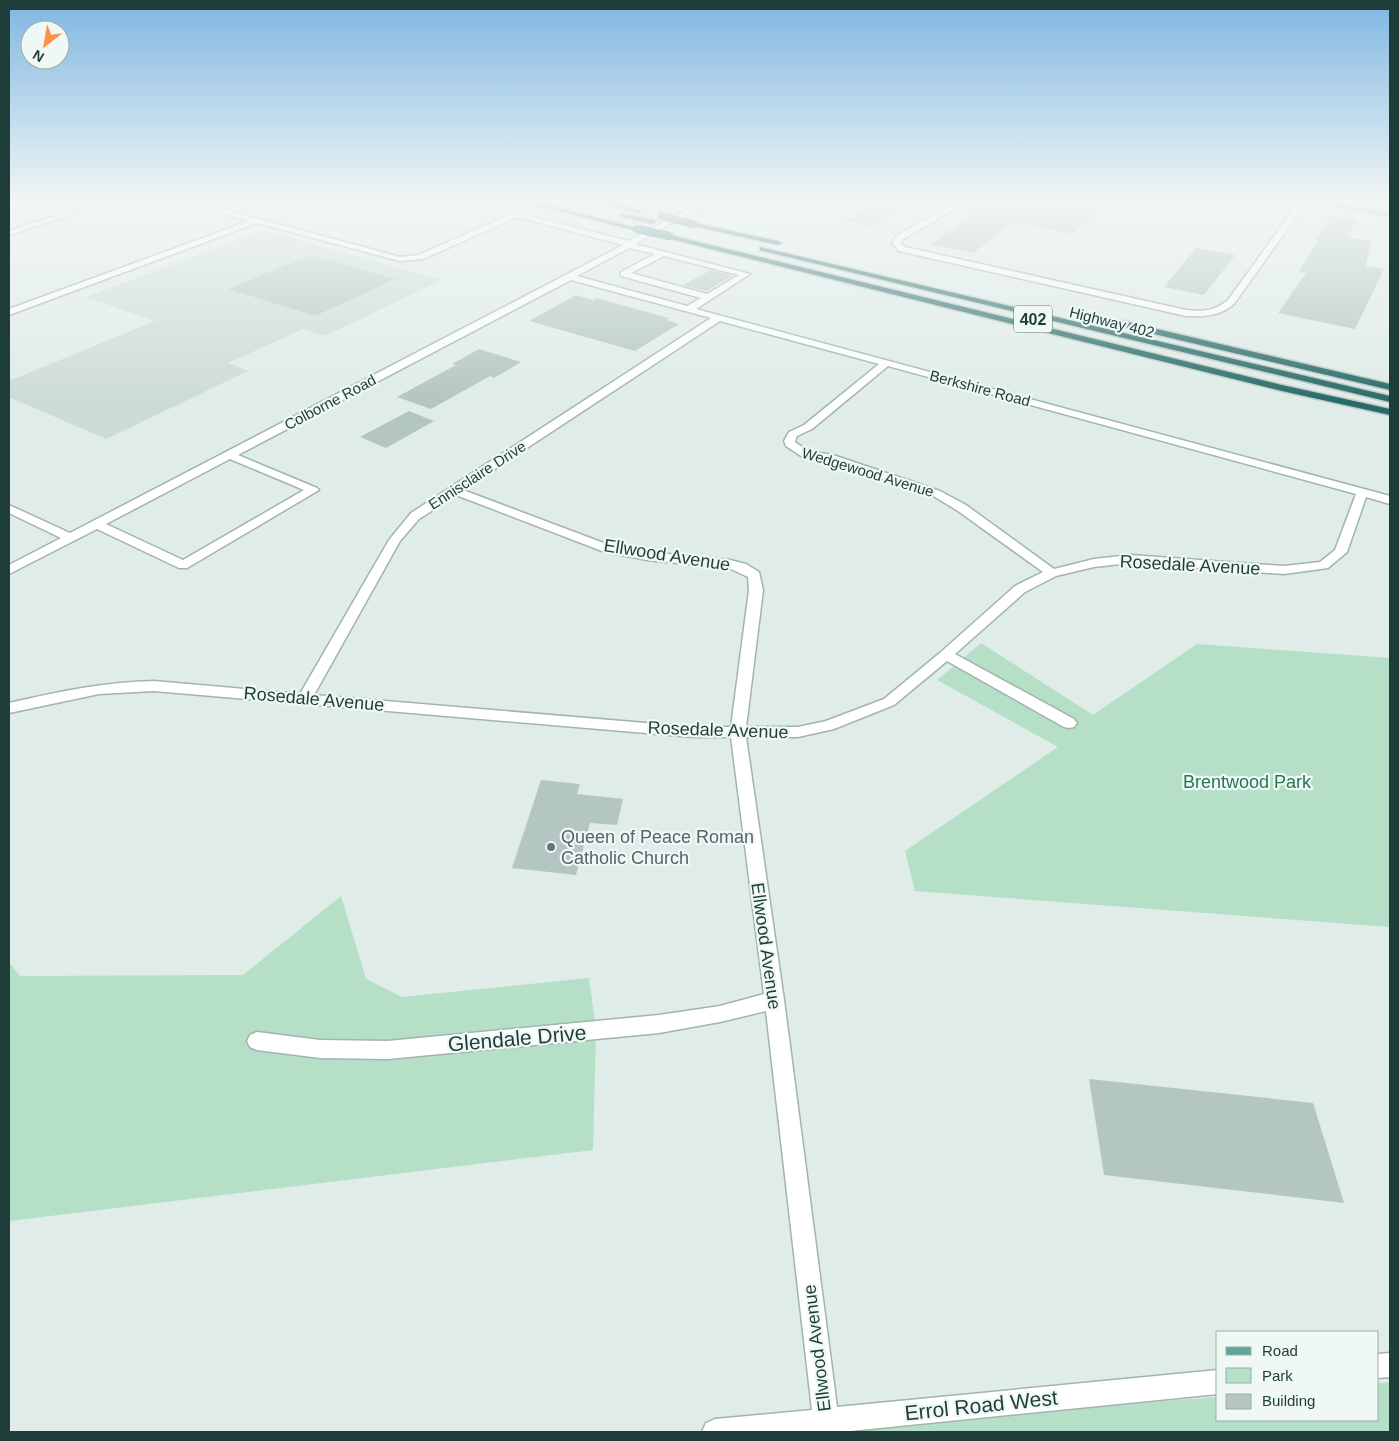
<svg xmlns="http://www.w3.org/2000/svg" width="1399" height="1441" viewBox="0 0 1399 1441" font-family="Arial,sans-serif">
<rect width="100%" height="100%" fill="#dfece8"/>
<path fill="#cddbd7" d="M263 230 442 280 325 336 303 329 228 363 248 371 106 439 9 397V381L155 321 86 297Z"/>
<path fill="#b5dfc7" d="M981 643 1093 715 1197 644 1390 658V927L915 891 905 851 1058 747 937 680Z
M341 896 366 979 402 997 589 978 596 1030 593 1150 9 1221V962L20 976 243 975Z
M1390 1382V1432H805L852 1425 1218 1397V1420H1378V1383Z"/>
<path fill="#b4c6c1" d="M993 199H1038L1072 205V199H1110L1072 234 1013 222 973 253 931 244Z
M880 200 903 205 871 226 846 221Z
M1331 215 1357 220 1348 237 1371 241 1366 266 1384 269 1355 329 1278 313 1306 273 1299 272 1318 240H1315Z
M1196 248 1235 255 1204 295 1164 287Z
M310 255 395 279 315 316 228 289Z
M711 270 733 276 706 291 683 285Z
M576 295 593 300 596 298 669 318 666 320 679 324 635 351 529 321Z
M479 349 521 362 494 378 490 376 431 409 397 397 456 365 452 364Z
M409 411 434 421 386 448 360 437Z
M541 780 580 784 577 794 623 799 617 825 590 823 576 875 512 868Z
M1089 1079 1313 1103 1344 1203 1104 1175Z"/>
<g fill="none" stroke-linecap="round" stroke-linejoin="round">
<g stroke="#a1b4b0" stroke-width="3">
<path id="minor" d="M108 199H119L9 235V231Z
M173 199H185L400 257 418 255 509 215 449 199H461L629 241 706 199H715L635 244 750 274 696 309 1390 496V504L1366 497 1347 552 1328 568 1284 574 1130 563 1094 567 1056 576 1025 592 955 654 1074 719 1077 723 1074 727 1069 728 1064 727 947 661 894 705 834 729 798 737H746L784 1000 837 1407 1218 1370V1394L840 1432H702L706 1423 715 1419 812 1410 766 1011 720 1022 659 1033 388 1059 320 1058 257 1050 250 1047 247 1041 250 1035 257 1032 320 1040 388 1041 659 1015 720 1006 764 994 731 737H693L154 691 99 694 9 713V703C57 692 104 682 154 681L300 694 389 540 411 513 711 318 571 280 238 455 317 488 319 490 187 568H179L97 529 9 574V565L61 538 9 513V505L70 533 623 245 517 217 423 259 400 261 257 223 9 315V309L249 221ZM629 248 655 254 621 272V276L701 298 687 306 577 276ZM664 256 739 275 707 294 631 273ZM720 321 879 364 804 425 789 432 784 441 786 446 801 456 827 460 932 495 958 511 1043 572 1015 586 941 652 884 699 826 721 798 727H746L763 590 759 572 746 564 730 560 647 552 609 545 463 490ZM888 366 1356 494 1335 550 1320 562 1284 566 1130 555 1094 559 1054 569 966 505 940 491 833 455 808 451 795 442 797 436 812 429ZM230 459 304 490 183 560 106 524ZM456 495 602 551 647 560 729 568 748 577 749 590 731 727H693L314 695 400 541 419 519Z
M730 199H743L719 206 706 213 699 211 714 202Z
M922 199H937L956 203 962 199H971L902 240 900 243 905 247 1186 310C1203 312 1215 311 1228 300L1301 199 1308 200 1234 304C1220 316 1204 317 1186 316L899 251 892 243 896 236 950 206Z
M1390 1353V1377L1378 1378V1354Z"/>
</g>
<g stroke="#c0c9c8" stroke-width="3">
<path id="major" d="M1293 199H1309L1390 213V217Z"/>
</g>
<g stroke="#c0c9c8" stroke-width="3">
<path id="highway" d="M511 199H523L641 229 637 231Z
M584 199H597L642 211 638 213Z
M621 213 655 220 656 222 652 224 621 217Z
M690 222 778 241 782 243 778 245 693 226H690Z
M666 234 1282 385 1390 409V415L1282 391 666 238Z
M760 247 1390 396V402L763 251H760Z
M1119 320 1390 384V390L1116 325V321Z"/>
</g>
<use href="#minor" fill="#fff" fill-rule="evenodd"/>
<use href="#major" fill="#5fa59e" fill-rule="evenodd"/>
<use href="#highway" fill="#286b68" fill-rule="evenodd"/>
<g stroke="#c0c9c8" stroke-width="9" stroke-linecap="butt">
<path id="highway-bridge" d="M662 216 693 224
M637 229 669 236"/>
</g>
<use href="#highway-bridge" stroke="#286b68" stroke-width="8"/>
</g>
<linearGradient id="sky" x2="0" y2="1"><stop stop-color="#7fb7e1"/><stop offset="0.5" stop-color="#f1f6f5"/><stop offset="1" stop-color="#f1f6f5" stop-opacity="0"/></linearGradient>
<rect width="1399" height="401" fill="url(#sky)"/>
<circle fill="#6b7280" stroke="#eff8f5" stroke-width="2" cx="551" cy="847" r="5"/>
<g text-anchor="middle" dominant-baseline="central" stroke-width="4.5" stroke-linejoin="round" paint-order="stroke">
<g font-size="15" fill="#1e3d39" stroke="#eff8f5">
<text transform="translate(1112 322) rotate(14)">Highway 402</text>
<text transform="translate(980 388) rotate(15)">Berkshire Road</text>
<text transform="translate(330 402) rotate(-28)">Colborne Road</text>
<text transform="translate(868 472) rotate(17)">Wedgewood Avenue</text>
<text transform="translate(477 475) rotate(-33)">Ennisclaire Drive</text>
</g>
<rect fill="#eff8f5" stroke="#5d7571" stroke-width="1" x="1014" y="305.5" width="38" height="27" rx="4"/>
<g font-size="16" font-weight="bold" fill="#1e3d39">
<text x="1033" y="319">402</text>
</g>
<g font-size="18" fill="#1e3d39" stroke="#eff8f5">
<text transform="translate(667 555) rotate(9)">Ellwood Avenue</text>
<text transform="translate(1190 565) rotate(3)">Rosedale Avenue</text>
<text transform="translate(314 699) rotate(5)">Rosedale Avenue</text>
<text transform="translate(718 730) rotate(2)">Rosedale Avenue</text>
<text transform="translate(766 946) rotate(82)">Ellwood Avenue</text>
<text transform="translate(817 1348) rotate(-97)">Ellwood Avenue</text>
</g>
<g font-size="18" fill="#257751" stroke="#eff8f5">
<text x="1247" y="782">Brentwood Park</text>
</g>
<g font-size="18" fill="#5b616d" stroke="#eff8f5" text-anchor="start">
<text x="561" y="837">Queen of Peace Roman<tspan x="561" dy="21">Catholic Church</tspan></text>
</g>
<g font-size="21" fill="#1e3d39" stroke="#eff8f5">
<text transform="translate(517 1038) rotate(-5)">Glendale Drive</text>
<text transform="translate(981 1405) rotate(-6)">Errol Road West</text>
</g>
</g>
<rect width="1399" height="1441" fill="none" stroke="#1e3d39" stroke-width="20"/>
<rect x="1216" y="1331" width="162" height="90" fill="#eff8f5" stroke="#9badaa"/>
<rect x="1226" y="1347" width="25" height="8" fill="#5fa59e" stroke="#9badaa"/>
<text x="1262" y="1356" font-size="15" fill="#1e3d39">Road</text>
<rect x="1226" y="1368" width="25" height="15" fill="#b5dfc7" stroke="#9badaa"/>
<text x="1262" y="1381" font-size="15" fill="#1e3d39">Park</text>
<rect x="1226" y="1394" width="25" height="15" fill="#b4c6c1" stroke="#9badaa"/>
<text x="1262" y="1406" font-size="15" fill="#1e3d39">Building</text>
<g transform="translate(45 45) rotate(211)"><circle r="24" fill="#eff8f5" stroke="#9badaa"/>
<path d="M0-4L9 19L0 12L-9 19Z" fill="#fe924a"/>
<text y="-8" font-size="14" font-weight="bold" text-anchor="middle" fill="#1e3d39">N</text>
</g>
</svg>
